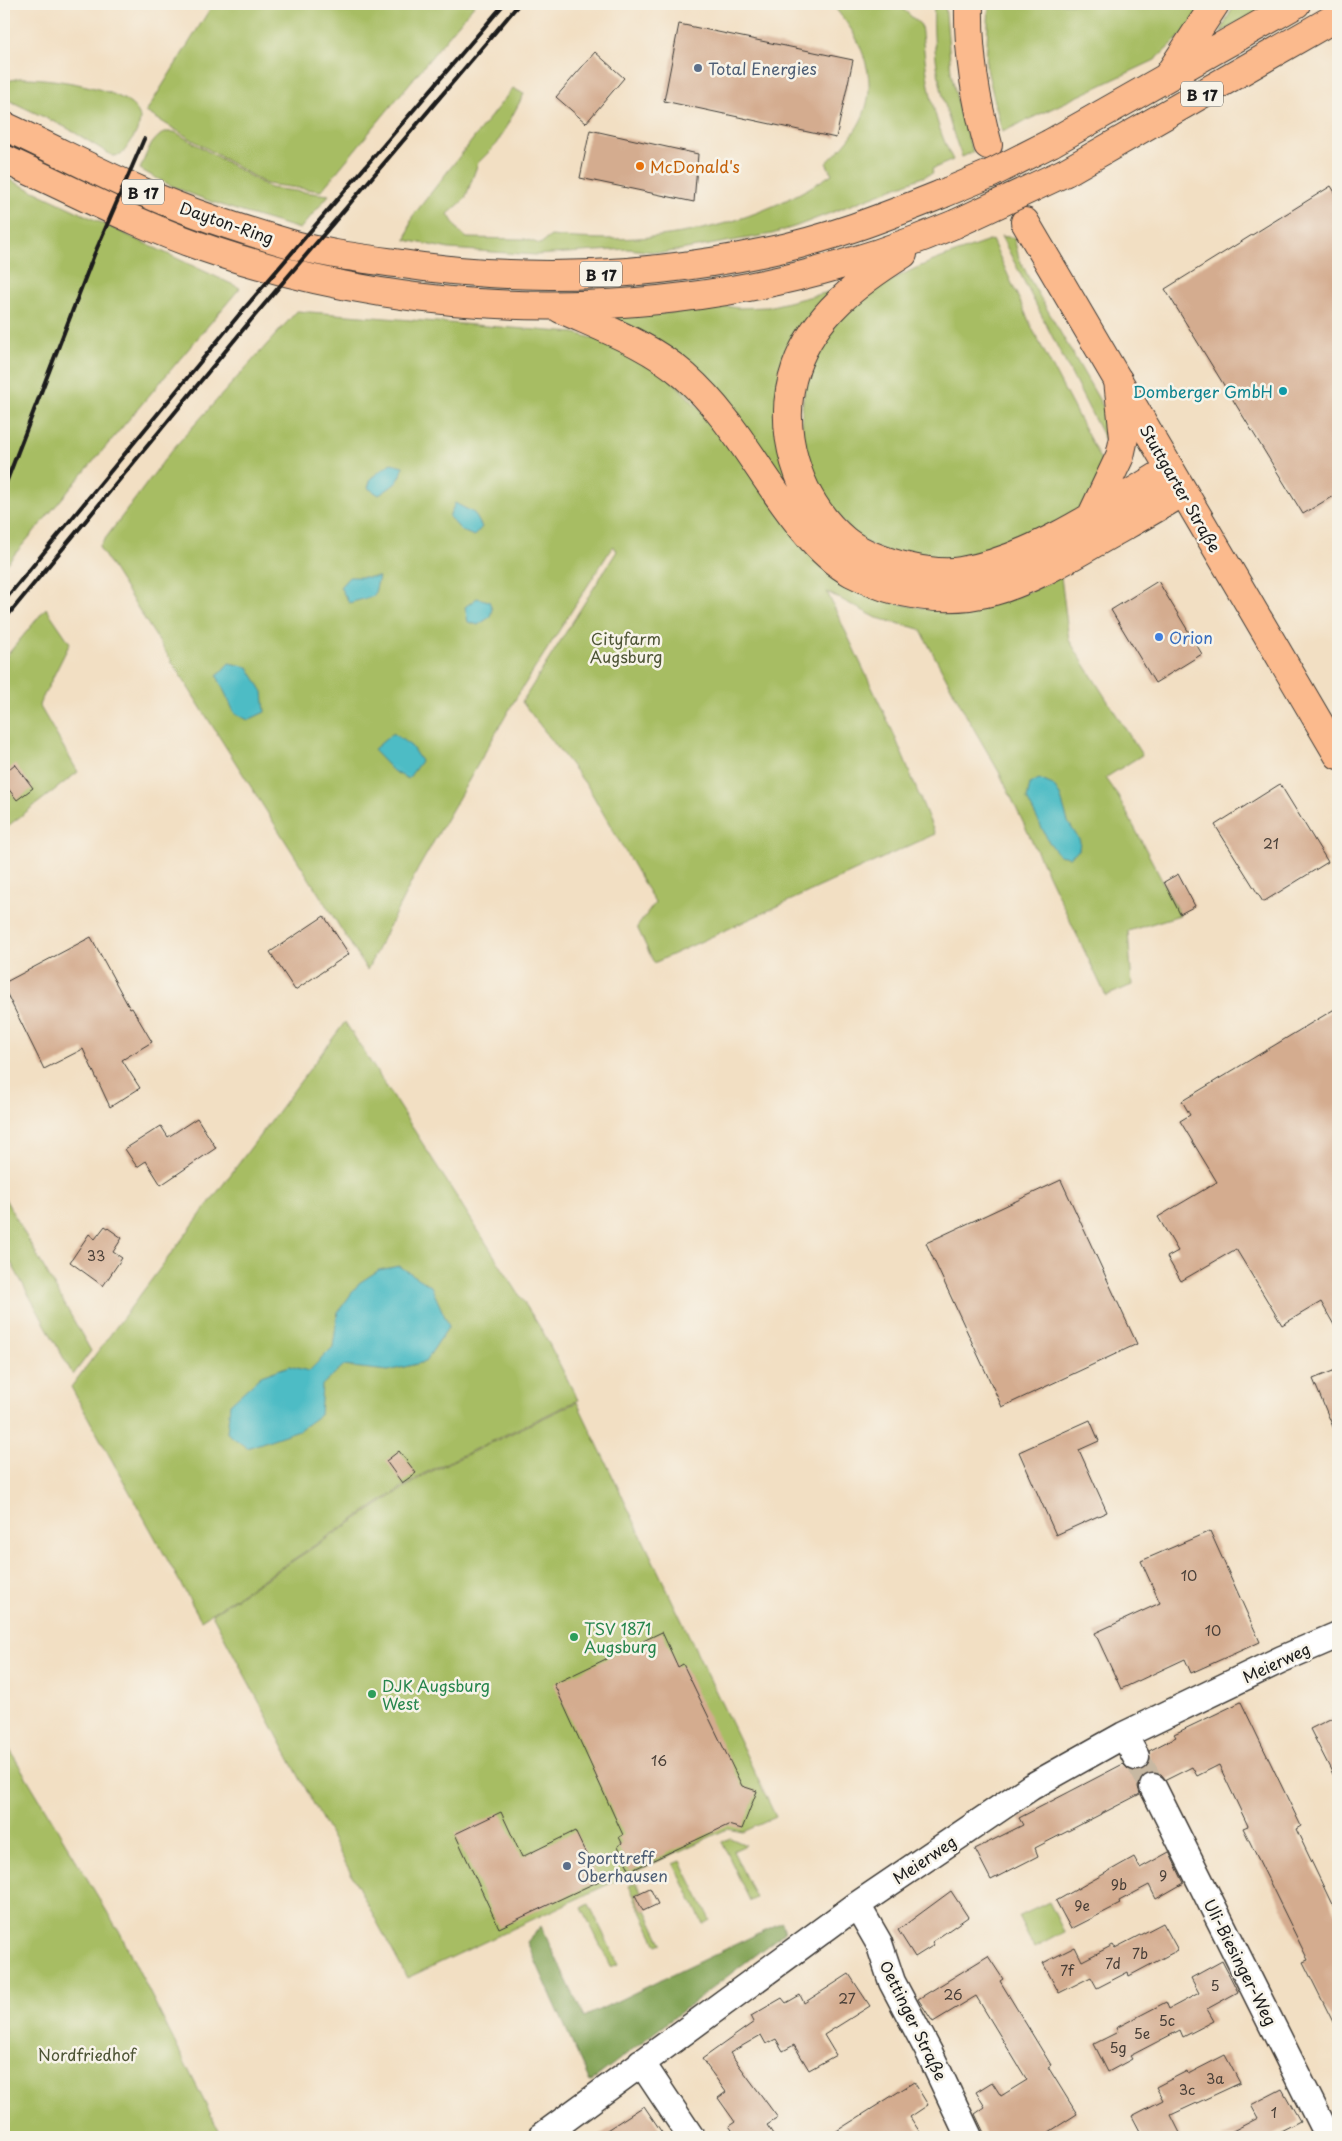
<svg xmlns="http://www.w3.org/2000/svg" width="1342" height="2141" viewBox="0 0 1342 2141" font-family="'Playpen Sans',sans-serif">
<rect width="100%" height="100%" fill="#f7f3e8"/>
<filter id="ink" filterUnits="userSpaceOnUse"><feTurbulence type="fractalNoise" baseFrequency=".02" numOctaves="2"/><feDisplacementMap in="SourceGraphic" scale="10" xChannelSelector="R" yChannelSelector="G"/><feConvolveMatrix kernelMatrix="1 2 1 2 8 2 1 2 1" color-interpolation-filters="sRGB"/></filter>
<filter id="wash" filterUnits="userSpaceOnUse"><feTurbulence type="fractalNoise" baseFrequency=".0096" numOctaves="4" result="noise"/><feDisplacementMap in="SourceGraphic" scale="20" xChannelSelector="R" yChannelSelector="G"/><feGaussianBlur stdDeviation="1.12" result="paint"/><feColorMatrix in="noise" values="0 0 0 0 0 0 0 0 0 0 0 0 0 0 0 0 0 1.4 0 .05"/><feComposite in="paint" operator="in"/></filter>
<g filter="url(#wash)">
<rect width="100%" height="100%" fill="#f2dfc3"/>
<path fill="#a7bd63" stroke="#626c40" d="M213 4H475L321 191 266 184 146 112Z
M832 4H897L921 25C927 75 930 115 953 160L932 169 933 173 797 226 772 234 663 253 628 249 536 255 449 249 406 240 412 217 513 88 524 94 497 144 478 163 465 199 448 214 458 230 467 238 525 239 540 244 551 236C653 246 745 231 832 174L826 163C865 128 882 93 858 42 852 28 841 16 832 4Z
M934 4H945L951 72 960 114 973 152 962 157C943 109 931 55 934 4Z
M989 4H1203L1186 31 1155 60 1002 132 986 65Z
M1234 4H1274L1221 32Z
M19 78C45 77 128 87 139 114 144 125 128 147 121 155L113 156 67 128 4 98V82Z
M165 132H175L270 188 329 195 300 229C246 213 188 198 140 169 146 155 150 140 165 132Z
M4 177 240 288 4 567Z
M1001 236 1014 238 1019 258 1029 278 1104 408 1113 442 1109 448Z
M992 240 1034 332 1106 470 1082 506 1069 516C1045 527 1021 538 997 549 988 553 978 560 969 562 957 563 916 562 905 560 894 557 869 545 860 539 853 534 847 526 842 520 789 464 788 373 842 317 882 275 939 259 992 240Z
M837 290 780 418 843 546 1018 571 845 554 777 475 603 318 660 314 718 305 738 308 768 307Z
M297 311 575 333 619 346 661 370 891 602C963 618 996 608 1061 577L1069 640 1142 755 1105 778 1119 798 1180 915 1128 931 1132 985 1106 996 999 772 967 717 920 629 877 618 827 592 893 732 935 834 654 963 637 927 655 903 588 787 522 702 617 551 613 546 516 698 418 869 367 970 99 547 171 451Z
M46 608 70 643 39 705 78 772 4 829V659Z
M345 1022 543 1332 578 1400 423 1474 201 1620 71 1387Z
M4 1197 91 1351 73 1375 4 1250Z
M577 1402 776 1817 743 1832 727 1829 407 1978 212 1614 424 1475Z
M4 1740 121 1935 222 2137H4Z
M730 1838 746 1845 733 1851 756 1898 750 1901 722 1842Z
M681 1861 710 1920 703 1924 674 1864Z
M636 1882 641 1892 635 1895 643 1911 646 1910 662 1943 657 1945 629 1886Z
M1049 1902 1064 1932 1034 1948 1018 1917Z
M589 1904 618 1964 611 1967 582 1908Z"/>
<path fill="#85a459" stroke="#50603a" d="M782 1922 785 1932 590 2082 527 1942 541 1926 584 2017Z"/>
<path fill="#4ebcc5" stroke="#356c70" d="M391 463 403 466C402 482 391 487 379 495L368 488 371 478Z
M455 503 474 513 482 527 474 536 462 531 449 517Z
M349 577H379L374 596 349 603 340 587Z
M477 598 489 601 492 609 490 617 478 625 468 622 465 607Z
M229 663 248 667 263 692 265 712 248 720 235 714 217 676Z
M393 733 411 746 421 761 408 779 393 771 373 750Z
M1039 779 1053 785 1060 795 1068 822 1080 841 1079 850 1069 857 1059 855 1049 842 1027 799 1030 784Z
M399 1266 431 1286 449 1326 425 1362 388 1371 343 1366 322 1385 320 1415 299 1430 247 1448 227 1433 230 1404 261 1376 289 1366 309 1371 333 1347 338 1312 359 1283 379 1270Z"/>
<g id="blocks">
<path fill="#d4ac8f" d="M679 24 853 60 836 138 664 101Z
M595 52 624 78 586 123 556 97Z
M590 130 698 154 694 202 580 178Z
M1331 186 1338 197V493L1303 514 1165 289Z
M1158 581 1202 654 1155 683 1111 610Z
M15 764 33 788 17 800 4 783V773Z
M1280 784 1328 862 1263 902 1215 825Z
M1178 874 1195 906 1180 914 1164 882Z
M324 916 349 954 295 990 270 952Z
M91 937 130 1009 132 1008 152 1042 122 1060 140 1088 110 1107 83 1049 44 1069 4 988V983Z
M1338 1007V1332L1321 1302 1282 1325 1236 1249 1181 1281 1167 1257 1178 1251 1158 1217 1217 1182 1180 1121 1190 1115 1182 1101Z
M197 1118 216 1148 161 1185 146 1161 137 1167 125 1149 161 1126 168 1137Z
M1061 1180 1137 1344 1002 1407 926 1243Z
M105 1226 122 1238 113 1252 122 1258 103 1286 70 1262 89 1234 95 1239Z
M1338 1369V1439L1313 1379Z
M1090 1420 1099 1441 1079 1450 1107 1512 1056 1535 1019 1452Z
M399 1451 416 1473 402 1483 386 1461Z
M1210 1531 1260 1642 1191 1673 1185 1659 1121 1689 1095 1633 1160 1603 1141 1561Z
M662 1632 678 1667 683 1664 742 1786 757 1791 742 1829 728 1825 630 1871 618 1846 622 1843 619 1837 623 1835 554 1684Z
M1241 1702 1301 1826 1296 1829 1338 1917V2032L1303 1962 1308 1960 1243 1828 1248 1826 1219 1765 1197 1776 1192 1767 1166 1780 1161 1774 1153 1772 1147 1773 1140 1779 1138 1787 1140 1794 1035 1848 1038 1856 991 1880 975 1849 1023 1825 1019 1818 1123 1764 1129 1770 1135 1772 1143 1770 1149 1764V1751L1176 1737 1174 1734Z
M1338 1715V1784L1310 1729Z
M501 1812 522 1857 575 1831 599 1881 499 1928 455 1834Z
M1169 1852 1184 1883 1156 1899 1149 1885 1119 1901 1120 1904 1071 1929 1056 1901 1134 1857 1140 1868Z
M650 1888 658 1904 643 1911 635 1895Z
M951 1891 968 1917 932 1942 934 1945 915 1957 898 1930Z
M1163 1923 1178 1950 1129 1976 1128 1972 1097 1988 1091 1977 1059 1993 1043 1963 1075 1947 1082 1961 1113 1945 1115 1948Z
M988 1956 1003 1979 1000 1981 1051 2065 1048 2067 1077 2114 1049 2132 1052 2137H986L975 2114 985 2107 976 2092 992 2082 1001 2096 1027 2080 976 1996 933 2022 918 1999Z
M1222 1961 1238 1992 1207 2009 1214 2021 1183 2037 1180 2030 1130 2056 1132 2059 1108 2072 1094 2044 1118 2032 1116 2028 1166 2002 1169 2009 1199 1993 1191 1978Z
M849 1974 870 2006 824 2035 836 2055 809 2070 794 2045 783 2051 776 2039 766 2044 761 2035 730 2053 778 2118 767 2125 775 2137H737L729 2126 735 2122 718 2098 726 2092 702 2059 754 2022 751 2016 782 1998 786 2003 800 1995 804 2003Z
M1225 2055 1240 2083 1171 2115 1182 2137H1143L1132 2116 1163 2100 1156 2087 1187 2071 1188 2074Z
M914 2082 928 2105 910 2117 923 2137H827Z
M1282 2089 1300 2121 1269 2137H1221L1258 2118 1251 2105Z
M644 2106 665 2137H596Z"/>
</g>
</g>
<g filter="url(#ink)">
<use href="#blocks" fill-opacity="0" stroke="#3c3935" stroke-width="1"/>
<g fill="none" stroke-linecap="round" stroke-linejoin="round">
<path stroke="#c7b8a2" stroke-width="26" stroke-dasharray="26 13" stroke-linecap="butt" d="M1136 1757 1153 1787"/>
<g stroke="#3c3935" stroke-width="29">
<path id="minor" d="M1124 1735 1136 1757
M1153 1787 1328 2137
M857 1905 879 1943 892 1982 930 2054 969 2137
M641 2062 691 2137
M541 2137 857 1905 1031 1787 1124 1735 1282 1659 1338 1635"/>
</g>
<g stroke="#3c3935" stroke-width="30">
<path id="major" d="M969 4C968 52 975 98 988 145
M1025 222 1338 755"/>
</g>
<g stroke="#3c3935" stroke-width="30">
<path id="highway" d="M1169 74 1215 4
M4 126C50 147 95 171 141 191 187 212 236 228 284 242 320 253 359 258 395 263 518 282 643 278 765 252 826 240 885 217 942 194
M1051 143 1296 4
M4 159C74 191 143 228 217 252 456 331 723 323 955 224
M1066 172 1338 16
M903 254C858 282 814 315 796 367 775 427 797 501 846 541 864 555 887 562 908 567 925 571 943 574 961 571 1031 560 1109 506 1170 469
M561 309C603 328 650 345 685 376 735 420 762 480 804 530 817 546 834 563 852 573 895 596 947 604 994 591 1031 581 1067 559 1100 540 1128 524 1156 509 1183 492
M1092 515 1120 456 1124 438 1118 380"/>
</g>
<use href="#minor" stroke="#fff" stroke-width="26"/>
<use href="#major" stroke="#fbba8d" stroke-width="28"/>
<use href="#highway" stroke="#fbba8d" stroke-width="28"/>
<path stroke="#1c1c1c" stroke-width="4" d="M4 488 94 255 144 139
M4 601 238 316 504 4
M4 620 251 320 519 4"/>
<g stroke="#3c3935" stroke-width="30" stroke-linecap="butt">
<path id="highway-bridge" d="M942 194 992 173 1051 143
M955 224 1066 172"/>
</g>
<use href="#highway-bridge" stroke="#fbba8d" stroke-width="28"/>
</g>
</g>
<g fill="#5c6f8a" stroke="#f7f3e8" stroke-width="2">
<circle cx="698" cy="68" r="5"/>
<circle cx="567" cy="1866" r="5"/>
</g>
<circle fill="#e8710a" stroke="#f7f3e8" stroke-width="2" cx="640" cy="166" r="5"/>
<circle fill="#0f9aa8" stroke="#f7f3e8" stroke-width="2" cx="1283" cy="391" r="5"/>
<circle fill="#3f7fe0" stroke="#f7f3e8" stroke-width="2" cx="1159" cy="637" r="5"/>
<g fill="#2e9e5b" stroke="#f7f3e8" stroke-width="2">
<circle cx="574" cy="1637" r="5"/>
<circle cx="372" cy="1694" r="5"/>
</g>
<g text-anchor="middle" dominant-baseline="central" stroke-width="5" stroke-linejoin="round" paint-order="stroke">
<g font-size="14" fill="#4a4039">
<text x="1271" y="843">21</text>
<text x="96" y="1255">33</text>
<text x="1189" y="1575">10</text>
<text x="1213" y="1630">10</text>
<text x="659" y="1760">16</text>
<text x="1163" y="1875">9</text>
<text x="1119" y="1884">9b</text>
<text x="1082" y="1905">9e</text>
<text x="1140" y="1953">7b</text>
<text x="1113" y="1963">7d</text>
<text x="1067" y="1970">7f</text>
<text x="1215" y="1985">5</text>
<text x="953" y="1994">26</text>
<text x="847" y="1998">27</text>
<text x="1167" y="2020">5c</text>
<text x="1142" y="2033">5e</text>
<text x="1118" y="2047">5g</text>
<text x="1215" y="2078">3a</text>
<text x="1187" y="2089">3c</text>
<text x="1274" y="2112">1</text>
</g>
<g fill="#f7f3e8" stroke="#5e5c59" stroke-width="1">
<rect x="1181" y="81.5" width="42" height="25" rx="4"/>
<rect x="122" y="179.5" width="42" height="25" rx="4"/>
<rect x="580" y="261.5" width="42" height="25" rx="4"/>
</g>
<g font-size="15" font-weight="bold" fill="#1c1c1c">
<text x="1202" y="94">B 17</text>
<text x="143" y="192">B 17</text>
<text x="601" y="274">B 17</text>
</g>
<g font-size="16" fill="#4e5e75" stroke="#f7f3e8" text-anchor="start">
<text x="708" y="68">Total Energies</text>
<text x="577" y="1857">Sporttreff<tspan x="577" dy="18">Oberhausen</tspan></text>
</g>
<g font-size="16" fill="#c56008" stroke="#f7f3e8" text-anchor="start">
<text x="650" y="166">McDonald's</text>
</g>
<g font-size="16" fill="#1c1c1c" stroke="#f7f3e8">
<text transform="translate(227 222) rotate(19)">Dayton-Ring</text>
<text transform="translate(1181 488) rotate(60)">Stuttgarter Straße</text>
<text transform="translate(1276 1662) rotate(-25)">Meierweg</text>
<text transform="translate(924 1859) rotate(-34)">Meierweg</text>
<text transform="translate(1241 1962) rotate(63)">Uli-Biesinger-Weg</text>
<text transform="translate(914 2020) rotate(64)">Oettinger Straße</text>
</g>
<g font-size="16" fill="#0d838f" stroke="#f7f3e8" text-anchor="end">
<text x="1273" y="391">Domberger GmbH</text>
</g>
<g font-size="16" fill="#366cbe" stroke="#f7f3e8" text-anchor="start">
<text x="1169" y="637">Orion</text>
</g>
<g font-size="16" fill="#4d5435" stroke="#f7f3e8">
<text x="626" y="638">Cityfarm<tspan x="626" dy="18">Augsburg</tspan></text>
<text x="87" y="2054">Nordfriedhof</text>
</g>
<g font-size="16" fill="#27864d" stroke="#f7f3e8" text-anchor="start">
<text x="584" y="1628">TSV 1871<tspan x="584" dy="18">Augsburg</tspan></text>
<text x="382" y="1685">DJK Augsburg<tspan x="382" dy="18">West</tspan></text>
</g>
</g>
<rect width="1342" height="2141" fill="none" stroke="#f7f3e8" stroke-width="20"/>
</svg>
